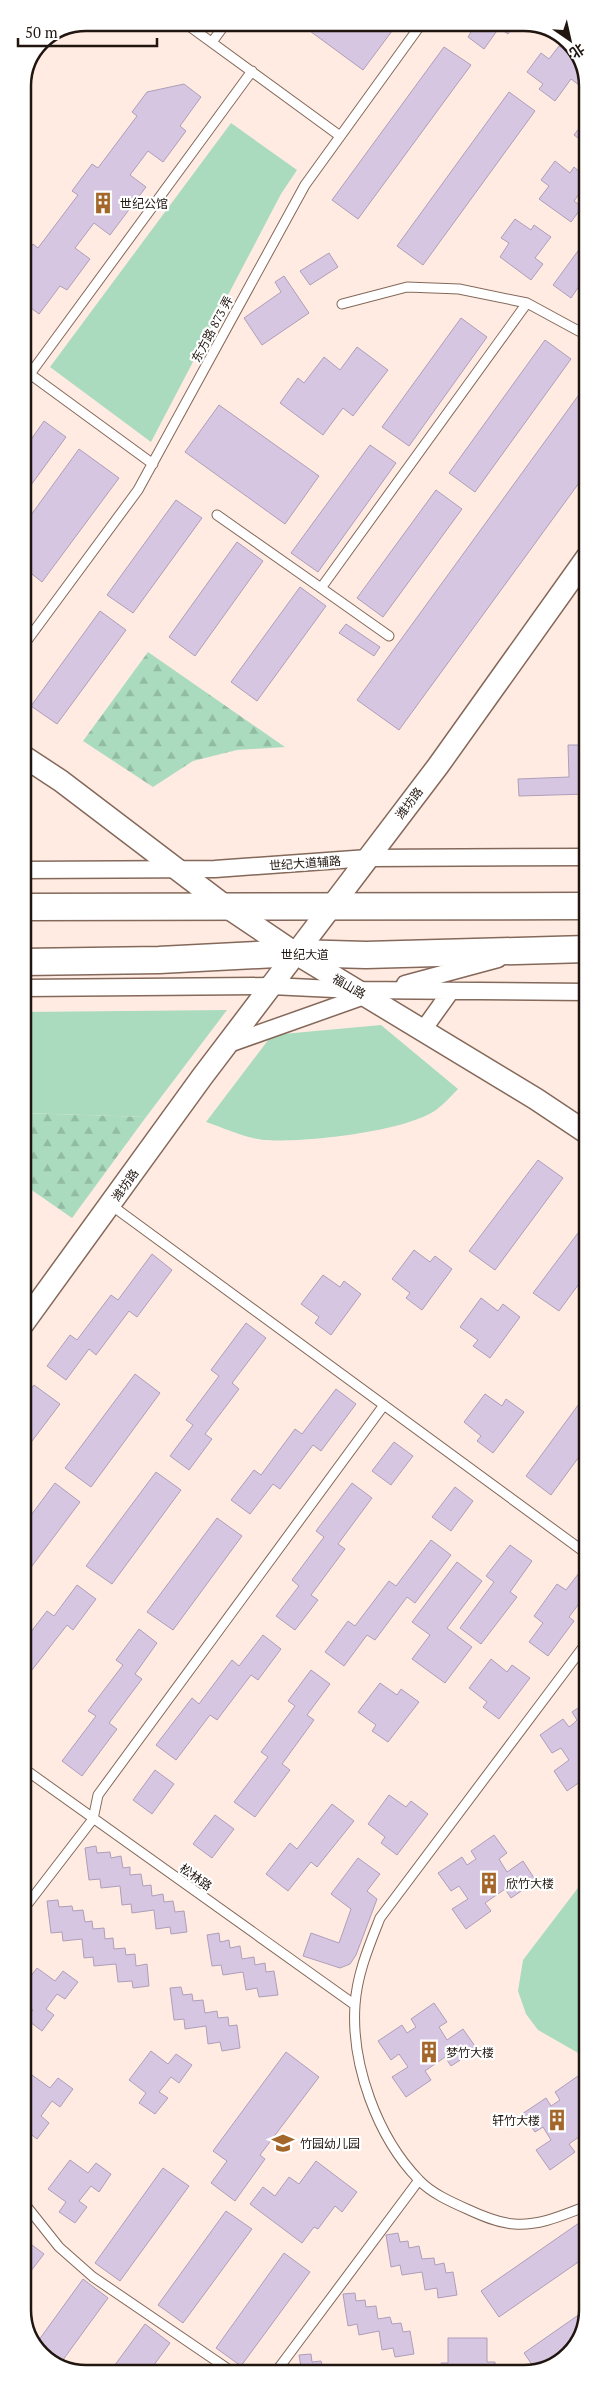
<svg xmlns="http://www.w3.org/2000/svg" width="610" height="2396" viewBox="0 0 610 2396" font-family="'PT Serif','Noto Sans SC',serif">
<defs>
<pattern id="forest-firs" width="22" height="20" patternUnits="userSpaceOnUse" patternTransform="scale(1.25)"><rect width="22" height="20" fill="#aadbbf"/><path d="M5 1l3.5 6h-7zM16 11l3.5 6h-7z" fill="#92bba3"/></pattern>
</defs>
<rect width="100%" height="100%" fill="#ffebe1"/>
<path fill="#aadbbf" d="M231 123 297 170 281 194 151 442 50 367Z
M227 1010 146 1117 23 1113V1012Z
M381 1025 458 1089C451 1096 444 1104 436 1110 405 1132 302 1143 264 1140 245 1138 224 1128 206 1122L272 1035Z
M587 1876V2058L538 2030 526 2014 518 1991 523 1960Z"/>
<path fill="url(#forest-firs)" d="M148 652 285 747 237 750 193 761 153 787 83 741Z
M23 1113 146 1117 72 1218 23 1184Z"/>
<path fill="#d7c6e2" stroke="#ae9eb9" d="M299 23H398L363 70Z
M459 23H516L508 34 499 28 484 49 468 37 471 32Z
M559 46 579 60 586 75 579 85 571 79 555 101 539 89 543 84 527 72 541 53 549 59Z
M444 47 471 65 358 219 332 200Z
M184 84 201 97 180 126 186 131 163 162 148 151 130 175 146 187 110 235 94 223 75 248 90 259 67 290 60 286 39 314 23 302V259L33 244 38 248 78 195 72 191 92 164 98 168 137 116 132 112 147 92Z
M509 92 535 111 423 265 397 246Z
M586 119V144L574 135Z
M555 161 570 173 574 167 586 177V184L574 201 582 207 571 222 539 199 549 186 541 180Z
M515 219 531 230 534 225 551 237 535 258 543 264 531 280 500 257 509 243 501 238Z
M586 240V276L571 298 553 285Z
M329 253 338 267 310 285 300 271Z
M284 276 309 313 262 345 244 318 281 292 275 282Z
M461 318 487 337 409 446 382 427Z
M545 340 571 359 475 492 449 473Z
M357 347 388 370 353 416 343 408 323 435 280 403 298 378 304 383 324 357 340 370Z
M586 385 587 472 399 730 357 700Z
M219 405 319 476 285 524 185 452Z
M44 421 66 437 23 496V451Z
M370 445 396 463 318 572 291 553Z
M79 449 119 478 42 582 23 567V526Z
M436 490 462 509 383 617 357 598Z
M176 500 202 518 133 613 107 595Z
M237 542 263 561 195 656 169 637Z
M300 587 326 606 257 701 231 682Z
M100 611 126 630 57 724 31 706Z
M346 624 380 647 374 656 339 633Z
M568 745H587V794L519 796 518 779 569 777Z
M538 1160 563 1178 495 1270 469 1251Z
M587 1221V1273L559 1311 533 1293Z
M414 1250 430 1262 435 1256 452 1269 422 1310 406 1298 410 1293 392 1279Z
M152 1254 172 1270 137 1317 129 1311 96 1355 89 1349 66 1380 47 1366 70 1335 77 1340 111 1295 118 1300Z
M323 1275 340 1287 344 1281 361 1294 331 1335 315 1323 319 1317 301 1304Z
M481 1298 498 1311 503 1304 520 1317 490 1358 473 1346 478 1340 460 1327Z
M246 1323 266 1338 232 1383 239 1389 205 1434 212 1439 189 1470 170 1456 193 1425 186 1420 219 1376 211 1370Z
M135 1374 160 1393 91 1487 65 1468Z
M34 1385 60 1404 23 1453V1400Z
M336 1389 356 1404 321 1451 313 1445 280 1489 273 1484 250 1514 231 1500 254 1470 261 1475 295 1429 302 1434Z
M587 1393V1446L551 1495 526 1476Z
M485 1394 502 1406 506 1399 524 1412 493 1453 477 1441 481 1436 464 1422Z
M394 1442 413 1456 391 1485 372 1471Z
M156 1472 181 1490 112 1584 86 1566Z
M55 1483 80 1502 23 1578V1526Z
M352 1483 372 1498 338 1544 345 1549 311 1595 318 1600 295 1630 276 1616 299 1586 292 1580 324 1537 316 1531Z
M455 1487 473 1501 451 1531 432 1517Z
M217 1518 242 1536 173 1630 147 1612Z
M431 1540 451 1555 415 1603 407 1597 375 1640 367 1635 344 1666 325 1652 348 1621 355 1626 389 1581 396 1586Z
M510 1545 532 1561 510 1592 517 1597 481 1644 460 1628 494 1582 486 1576Z
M457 1562 482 1581 447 1628 472 1647 445 1683 412 1659 430 1635 412 1622Z
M579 1573 587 1579V1593L569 1617 574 1621 548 1656 529 1642 543 1623 534 1616 557 1584 566 1590Z
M77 1585 96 1599 73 1630 67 1625 32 1670 25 1665 23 1667V1642L47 1611 54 1616Z
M139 1629 157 1643 135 1674 142 1679 109 1723 117 1729 82 1776 62 1761 96 1716 88 1711 123 1665 116 1660Z
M263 1635 281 1649 258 1680 251 1675 217 1720 210 1715 176 1760 156 1745 192 1698 199 1704 232 1660 239 1666Z
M491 1659 507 1672 512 1665 530 1678 499 1719 483 1707 487 1702 469 1688Z
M311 1670 330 1684 307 1715 314 1720 282 1764 290 1770 255 1817 234 1802 268 1757 261 1752 295 1706 288 1701Z
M380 1683 397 1695 401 1689 419 1702 388 1742 372 1731 376 1725 358 1712Z
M587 1702V1777L567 1791 554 1771 569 1760 561 1748 552 1753 540 1735 563 1719 569 1727 573 1724 577 1720 572 1712Z
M155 1770 174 1784 152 1814 133 1800Z
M389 1795 406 1807 411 1801 428 1814 397 1855 381 1843 385 1837 368 1824Z
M332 1804 354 1821 317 1867 311 1862 288 1891 266 1874 290 1843 297 1849Z
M23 1805 30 1809 23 1818Z
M215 1815 234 1829 212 1858 193 1844Z
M494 1835 507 1853 499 1859 507 1872 523 1861 536 1881 511 1898 505 1889 485 1903 491 1911 466 1929 452 1909 468 1899 459 1886 451 1891 438 1873 462 1857 467 1865 476 1859 471 1851Z
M96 1846 97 1853 110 1852 111 1858 121 1856 123 1868 130 1867V1875L141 1874 143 1886 151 1885 152 1896 163 1894 164 1902 173 1901 175 1912 184 1911 187 1932 171 1934 170 1927 156 1929 154 1910 132 1913 131 1904 122 1905 120 1886 101 1888 100 1879 89 1880 85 1848Z
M358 1858 380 1874 367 1891 377 1899 356 1955 350 1964 340 1968 303 1956 311 1933 339 1943 351 1909 331 1894Z
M58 1900 59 1907 72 1906 73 1911 83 1910 85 1922 92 1921 93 1929 104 1928 105 1939 113 1938 114 1949 125 1948 126 1955 135 1954 136 1966 147 1964 149 1986 133 1988 132 1981 118 1982 116 1964 94 1966 93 1957 84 1958 82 1939 63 1941 62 1932 51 1933 47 1901Z
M219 1933 220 1942 229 1940 230 1948 240 1946 242 1959 254 1957 255 1965 265 1963 266 1972 274 1971 278 1995 259 1997 257 1988 246 1990 243 1972 223 1975 221 1965 212 1966 207 1935Z
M37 1968 55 1981 63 1971 78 1982 65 1999 57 1994 46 2009 54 2015 42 2031 26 2019 33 2010 24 2003 23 1986Z
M181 1987 183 1995 192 1994 193 2001 203 2000 205 2013 217 2011 218 2018 228 2017 229 2026 237 2025 240 2048 222 2051 220 2042 208 2044 206 2026 185 2029 184 2019 174 2020 170 1988Z
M434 2003 447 2022 439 2027 447 2040 463 2029 477 2049 451 2066 445 2057 425 2071 431 2080 406 2097 392 2077 408 2067 399 2054 391 2060 378 2041 402 2025 407 2033 416 2027 411 2019Z
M151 2051 168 2064 176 2054 192 2065 179 2083 171 2077 159 2092 168 2098 155 2114 139 2103 146 2093 129 2080Z
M286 2052 319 2077 260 2155 265 2159 235 2201 211 2183 227 2161 213 2151Z
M32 2075 50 2088 58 2078 73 2089 60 2107 52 2101 41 2116 49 2123 37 2139 24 2129V2123L28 2117 24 2114V2087Z
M578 2076 587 2090V2096L582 2100 587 2107V2131L569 2144 575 2152 550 2170 536 2150 551 2140 543 2127 535 2132 522 2114 546 2098 551 2106 560 2100 555 2092Z
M70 2160 88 2173 96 2163 111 2174 99 2192 91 2186 79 2201 87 2207 75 2223 59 2212 66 2202 48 2189Z
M316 2161 357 2192 342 2212 335 2206 318 2229 314 2227 302 2243 250 2204 263 2187 275 2196 289 2177 299 2184Z
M163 2168 189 2186 120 2281 95 2263Z
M226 2211 252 2229 183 2323 158 2305Z
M579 2223 587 2236V2256L499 2317 481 2291Z
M398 2233 400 2242 408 2241 409 2248 419 2246 422 2259 434 2258 435 2265 444 2263 446 2273 453 2272 457 2295 438 2298 437 2288 425 2290 422 2272 402 2275 400 2265 391 2267 386 2235Z
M24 2239 44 2254 24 2280Z
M284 2253 310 2272 241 2366 216 2348Z
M83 2279 108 2298 60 2364 44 2358 36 2344Z
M355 2293 356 2301 365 2300 366 2307 376 2306 378 2319 390 2317 392 2324 401 2323 403 2332 410 2331 414 2354 395 2357 393 2348 382 2350 379 2331 359 2335 357 2324 348 2326 343 2294Z
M587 2309 572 2352 537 2372 524 2353Z
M145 2324 170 2343 148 2373H109Z
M448 2338H487V2362H495V2372L441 2373V2363H448Z
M311 2354 312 2362 321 2361 323 2368 333 2367V2373H302L299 2355Z
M202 2366 212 2373H198Z"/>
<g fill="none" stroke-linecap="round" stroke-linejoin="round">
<g stroke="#84685a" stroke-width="11">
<path id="service" d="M185 23 340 136
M212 42 226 23
M342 304 407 287 459 289 527 303 586 335
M23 369 153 464
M30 374 252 71
M217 515 321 588 527 303
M321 588 389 636
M23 646 138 490 305 185 422 23
M111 1205 587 1554
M587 1642 380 1918C369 1946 357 1974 355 2005 351 2064 377 2137 419 2180 431 2193 451 2202 467 2209 482 2216 498 2223 514 2224 540 2226 563 2215 587 2206
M23 1768 355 2005
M23 1910 93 1819 98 1795 384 1405
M24 2203 59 2247 93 2277 234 2373
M275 2373 419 2180"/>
</g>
<g stroke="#84685a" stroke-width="19">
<path id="minor" d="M23 870 215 869 368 858 587 857
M405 984 498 959
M23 988 271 986 355 990 587 992
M423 1030 451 991
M226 1045 370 994"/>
</g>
<g stroke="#84685a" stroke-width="24">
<path id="tertiary" d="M23 756 61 781 224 905 295 953 536 1099 587 1133
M23 1324 202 1077 438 766 587 557"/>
</g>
<g stroke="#84685a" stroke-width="29">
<path id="primary" d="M23 907 587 906
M23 962 159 960 295 953 366 955 587 949"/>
</g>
<use href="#service" stroke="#fff" stroke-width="9"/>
<use href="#minor" stroke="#fff" stroke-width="16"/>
<use href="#tertiary" stroke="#fff" stroke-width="21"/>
<use href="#primary" stroke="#fff" stroke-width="26"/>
</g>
<defs>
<g id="building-bare" transform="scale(1.725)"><path d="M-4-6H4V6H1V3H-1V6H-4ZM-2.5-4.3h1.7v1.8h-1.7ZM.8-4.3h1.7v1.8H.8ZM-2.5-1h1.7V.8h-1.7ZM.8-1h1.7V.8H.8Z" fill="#a4672b" stroke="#fff" stroke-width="2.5" paint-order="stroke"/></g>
<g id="school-bare" transform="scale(1.725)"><path d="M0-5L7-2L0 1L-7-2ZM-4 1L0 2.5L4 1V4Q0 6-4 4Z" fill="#a4672b" stroke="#fff" stroke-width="2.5" paint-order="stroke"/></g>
</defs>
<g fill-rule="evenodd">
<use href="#building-bare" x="103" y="203"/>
<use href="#building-bare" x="489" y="1883"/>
<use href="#building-bare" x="429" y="2052"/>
<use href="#building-bare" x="557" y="2120"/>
<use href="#school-bare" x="283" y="2143"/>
</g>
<g text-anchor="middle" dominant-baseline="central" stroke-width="4.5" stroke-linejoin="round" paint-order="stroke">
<g font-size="12" fill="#20150f" stroke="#fff" text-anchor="start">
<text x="120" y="203">世纪公馆</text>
<text x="506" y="1883">欣竹大楼</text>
<text x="446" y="2052">梦竹大楼</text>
<text x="540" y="2120" text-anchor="end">轩竹大楼</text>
<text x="300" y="2143">竹园幼儿园</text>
</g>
<g font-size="12" fill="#20150f" stroke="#fff">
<text transform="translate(212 329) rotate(-62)">东方路 873 弄</text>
<text transform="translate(409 803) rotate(-53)">潍坊路</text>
<text transform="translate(305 863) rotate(-4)">世纪大道辅路</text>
<text x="305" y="954">世纪大道</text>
<text transform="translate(349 986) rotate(30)">福山路</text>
<text transform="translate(125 1185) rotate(-55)">潍坊路</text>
<text transform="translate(196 1877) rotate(35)">松林路</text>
</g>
</g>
<path d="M0 0H610V2396H0ZM86 31H524A55 55 0 0 1 579 86V2310A55 55 0 0 1 524 2365H86A55 55 0 0 1 31 2310V86A55 55 0 0 1 86 31Z" fill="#fff" fill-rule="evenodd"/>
<path fill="none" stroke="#20150f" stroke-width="2.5" d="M86 31H524A55 55 0 0 1 579 86V2310A55 55 0 0 1 524 2365H86A55 55 0 0 1 31 2310V86A55 55 0 0 1 86 31Z"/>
<g transform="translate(570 40) rotate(146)" stroke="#ffffff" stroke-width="4" paint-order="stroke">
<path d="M0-4L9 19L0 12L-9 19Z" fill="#20150f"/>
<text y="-8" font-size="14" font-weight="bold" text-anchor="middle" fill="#20150f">北</text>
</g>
<path d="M18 38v8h139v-8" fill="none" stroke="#20150f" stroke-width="2.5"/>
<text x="25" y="38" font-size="15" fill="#20150f" stroke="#ffffff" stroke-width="4" paint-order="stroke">50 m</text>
</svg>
